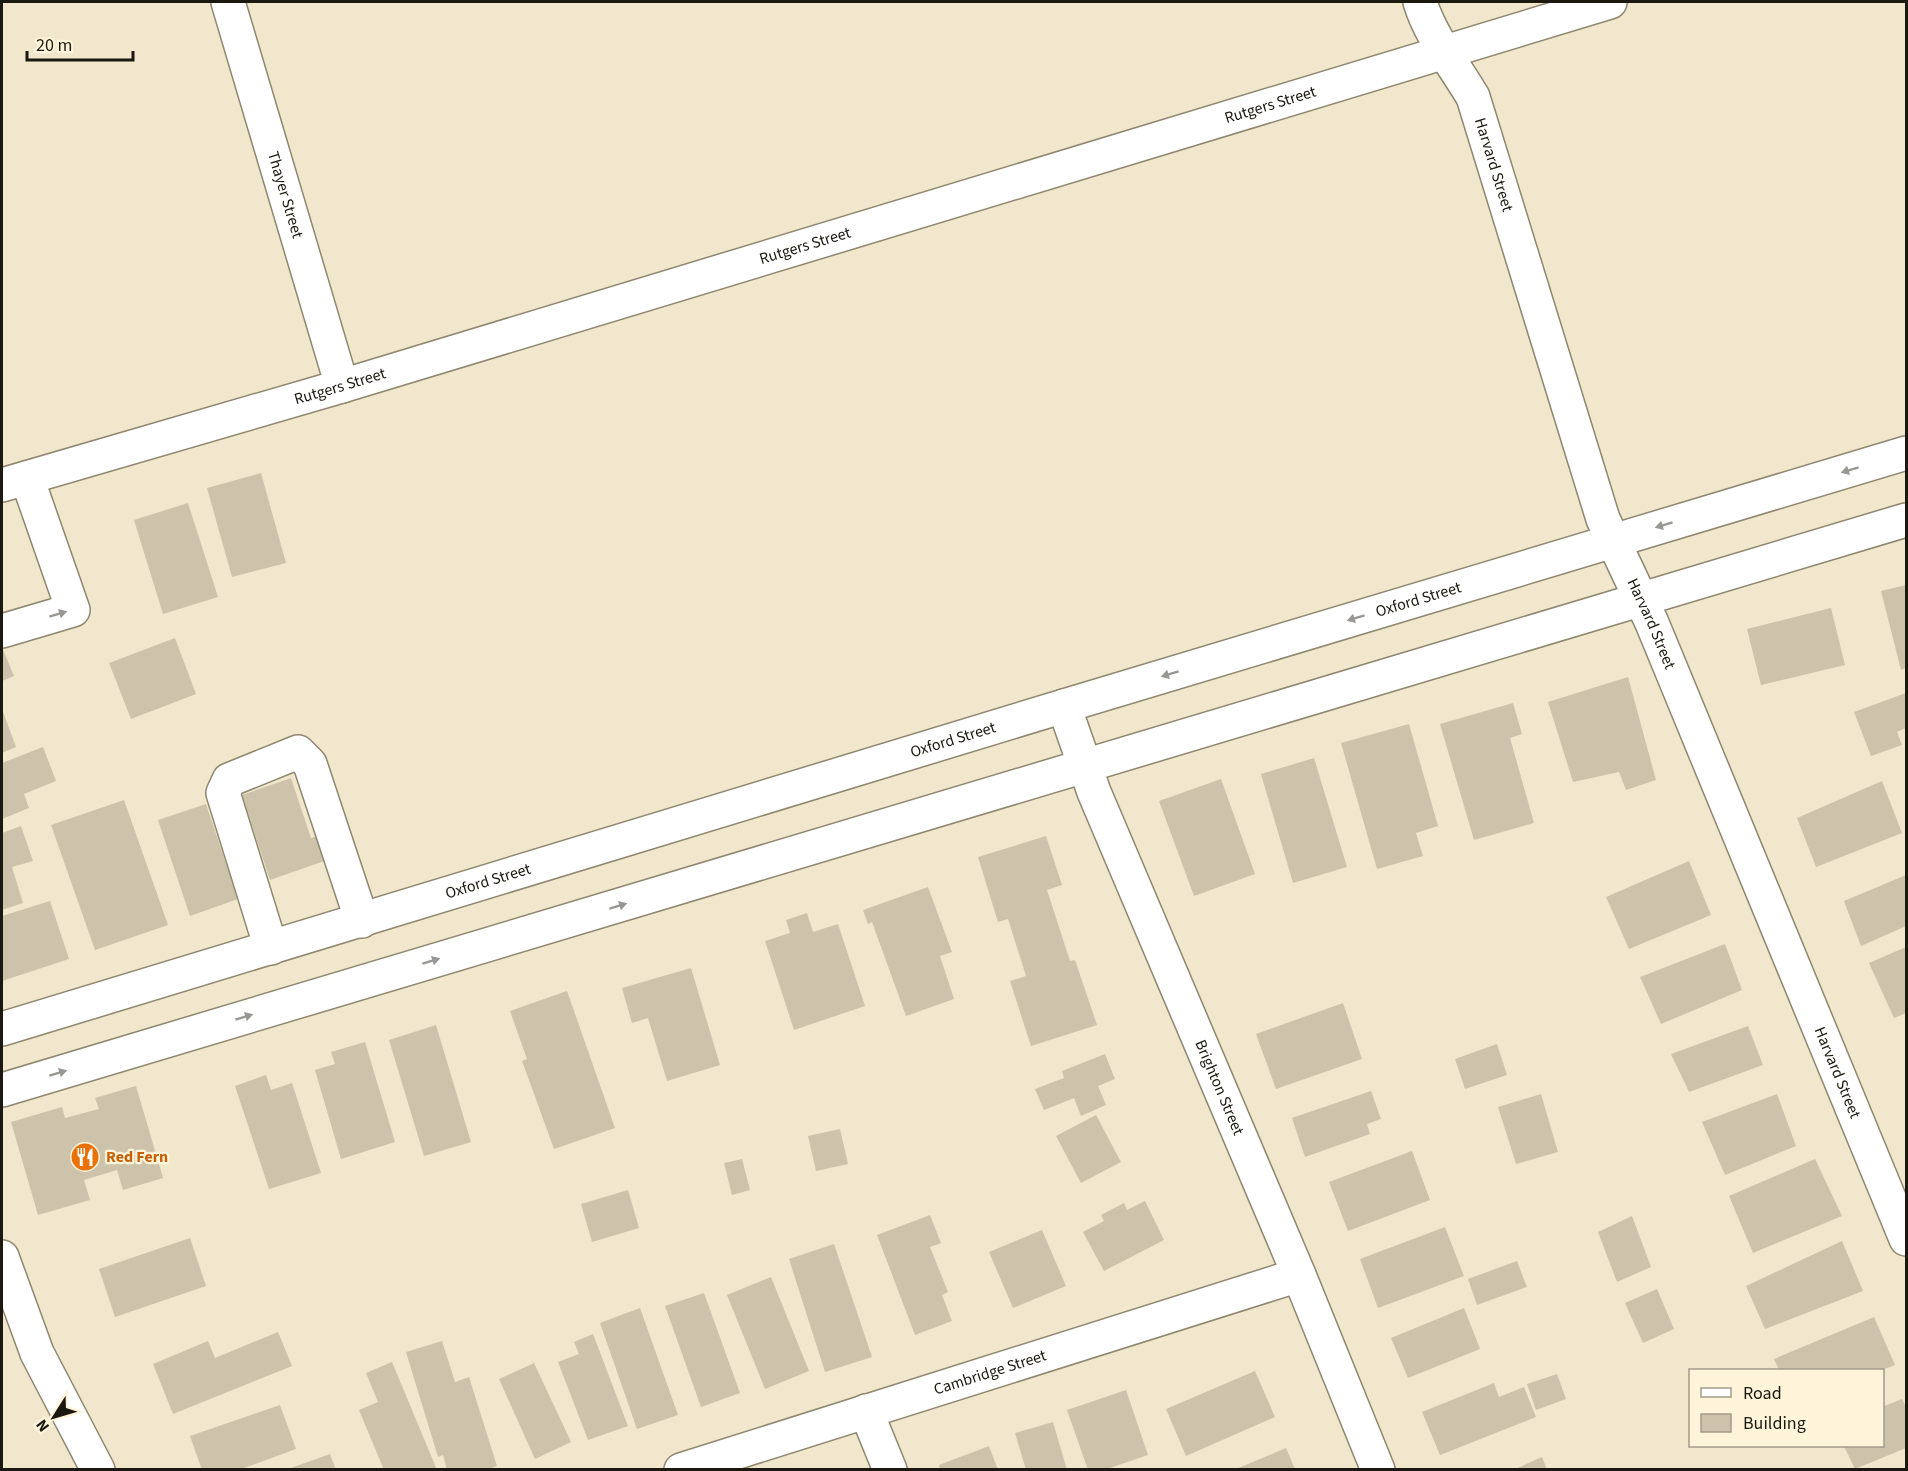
<svg xmlns="http://www.w3.org/2000/svg" width="1908" height="1471" viewBox="0 0 1908 1471" font-family="'Source Sans 3',sans-serif">
<rect width="100%" height="100%" fill="#f0e7cd"/>
<path fill="#ccc3aa" d="M261 473 286 563 232 577 207 488Z
M188 503 218 597 163 614 134 520Z
M1906 585V668L1901 670 1881 591Z
M1831 608 1845 665 1761 685 1747 629Z
M175 638 196 694 131 719 109 663Z
M2 647 14 676 2 681Z
M1628 677 1656 780 1626 790 1619 772 1573 782 1548 702Z
M1906 693V728L1897 732 1902 745 1871 756 1854 712Z
M1513 703 1522 734 1510 738 1534 823 1474 840 1440 724Z
M2 709 16 747 2 753Z
M1409 724 1438 826 1416 833 1423 856 1377 869 1341 743Z
M43 747 56 781 24 794 29 808 2 819V763Z
M1314 758 1347 867 1293 883 1261 774Z
M291 778 311 838 322 835 330 859 270 880 242 795Z
M1221 779 1255 874 1194 896 1159 801Z
M1882 781 1902 833 1816 867 1797 818Z
M124 800 168 925 95 950 51 825Z
M206 804 238 899 190 916 158 820Z
M21 826 33 861 12 867 23 903 2 910V833Z
M1046 836 1062 885 1047 890 1070 961 1075 960 1097 1025 1031 1046 1010 981 1026 976 1008 919 998 922 978 857Z
M1689 861 1711 915 1629 949 1606 897Z
M1906 875V926L1861 946 1844 901Z
M928 887 952 952 940 956 954 999 906 1016 872 922 868 924 863 910Z
M50 901 69 959 2 981V916Z
M807 913 813 932 838 924 865 1006 794 1030 765 941 790 933 786 920Z
M1725 944 1742 990 1661 1024 1640 977Z
M1906 947V1013L1894 1018 1869 963Z
M691 968 720 1065 667 1081 648 1018 632 1023 622 988Z
M567 991 615 1128 554 1149 522 1061 527 1059 510 1011Z
M1343 1003 1362 1059 1276 1089 1256 1034Z
M436 1025 471 1142 424 1156 389 1040Z
M1748 1026 1763 1065 1689 1092 1671 1054Z
M365 1042 395 1142 341 1159 315 1070 335 1064 331 1052Z
M1497 1044 1507 1075 1465 1089 1455 1059Z
M1105 1054 1115 1079 1098 1086 1106 1105 1081 1116 1074 1098 1044 1110 1035 1089 1064 1078 1062 1071Z
M266 1075 271 1090 292 1083 321 1173 269 1189 235 1086Z
M136 1086 163 1178 123 1190 117 1170 84 1180 90 1200 38 1215 11 1122 62 1107 65 1118 99 1109 95 1098Z
M1371 1091 1381 1119 1367 1124 1370 1134 1305 1157 1292 1118Z
M1541 1094 1558 1152 1516 1164 1498 1107Z
M1777 1094 1796 1146 1725 1175 1702 1122Z
M1096 1115 1121 1162 1081 1183 1056 1136Z
M840 1129 848 1164 816 1171 808 1136Z
M1412 1151 1430 1200 1348 1231 1329 1182Z
M742 1159 750 1190 732 1195 724 1163Z
M1815 1159 1842 1216 1753 1253 1729 1196Z
M628 1190 639 1228 592 1242 581 1204Z
M1145 1201 1164 1240 1104 1271 1083 1232 1104 1221 1101 1215 1124 1203 1127 1210Z
M930 1215 941 1243 930 1247 948 1292 942 1295 952 1321 915 1335 877 1235Z
M1632 1216 1651 1267 1617 1282 1598 1232Z
M1445 1227 1464 1276 1378 1308 1360 1259Z
M1042 1230 1066 1286 1013 1308 989 1252Z
M190 1238 206 1286 115 1317 99 1269Z
M1842 1241 1863 1291 1765 1329 1746 1286Z
M834 1244 872 1357 825 1372 789 1259Z
M1517 1261 1527 1287 1477 1305 1468 1279Z
M771 1277 809 1371 765 1389 727 1295Z
M1657 1289 1674 1329 1643 1343 1625 1303Z
M704 1293 740 1393 701 1407 665 1306Z
M640 1308 678 1415 637 1429 600 1323Z
M1464 1308 1480 1349 1408 1378 1391 1338Z
M1874 1317 1895 1365 1882 1370H1779L1774 1359Z
M278 1332 292 1366 173 1414 153 1364 208 1341 215 1358Z
M593 1334 628 1426 588 1440 558 1362 579 1354 574 1342Z
M442 1341 455 1382 469 1377 497 1466 486 1470H447L443 1455 438 1457 406 1352Z
M392 1362 437 1470H384L359 1410 378 1402 366 1373Z
M534 1363 571 1442 535 1459 499 1379Z
M1255 1371 1275 1417 1186 1456 1166 1409Z
M1557 1374 1566 1399 1536 1410 1527 1384Z
M1494 1383 1499 1397 1524 1387 1536 1417 1440 1455 1422 1412Z
M1126 1390 1148 1455 1104 1470H1088L1067 1410Z
M1902 1399 1906 1407V1448L1855 1469 1844 1446H1882V1407Z
M280 1405 296 1449 239 1470H202L190 1436Z
M1053 1422 1067 1470H1026L1015 1433Z
M989 1446 998 1470H940L939 1465Z
M1286 1448 1295 1469H1236Z
M330 1454 336 1470H288V1469Z
M1542 1457 1547 1470H1513Z"/>
<g fill="none" stroke-linecap="round" stroke-linejoin="round">
<g stroke="#8e866e" stroke-width="36">
<g id="minor">
<path id="s1" d="M228 2 342 386"/>
<path id="s2" d="M1420 2C1431 37 1454 65 1473 97L1603 519 1652 623 1906 1239"/>
<path id="s3" d="M2 485 342 386 1610 2"/>
<path d="M2 631 73 610 27 478"/>
<path id="s4" d="M1064 706 1094 792 1299 1275 1378 1470"/>
<path d="M271 948 223 793 229 780 298 752 310 764 362 921"/>
<path id="s5" d="M2 1029 1064 706 1906 453"/>
<path d="M2 1090 1906 520"/>
<path d="M2 1257 37 1353 98 1470"/>
<path d="M866 1411 890 1470"/>
<path id="s6" d="M681 1470 1299 1275"/>
</g>
</g>
<use href="#minor" stroke="#fff" stroke-width="33"/>
</g>
<defs><path id="oneway-solid" d="M-6-.8H1V-3.2L6.5 0L1 3.2V.8H-6Z" transform="scale(1.5)"/></defs>
<g fill="#989793">
<use href="#oneway-solid" transform="translate(1850 470) rotate(163)"/>
<use href="#oneway-solid" transform="translate(1664 525) rotate(163)"/>
<use href="#oneway-solid" transform="translate(58 614) rotate(-17)"/>
<use href="#oneway-solid" transform="translate(1356 618) rotate(163)"/>
<use href="#oneway-solid" transform="translate(1170 674) rotate(163)"/>
<use href="#oneway-solid" transform="translate(618 906) rotate(-17)"/>
<use href="#oneway-solid" transform="translate(431 961) rotate(-17)"/>
<use href="#oneway-solid" transform="translate(244 1017) rotate(-17)"/>
<use href="#oneway-solid" transform="translate(58 1073) rotate(-17)"/>
</g>
<defs>
<g id="restaurant-disc" transform="scale(1.5)"><circle r="9.5" fill="#e8710a" stroke="#fdf4da"/><path d="M-5-6h1v4h1v-4h1v4h1v-4h1v5L-1.5 .5V6h-2V.5L-5-1ZM5-6V6H3V1.5H1.5Q1.5-4 5-6Z" fill="#fff"/></g>
</defs>
<g fill-rule="evenodd">
<use href="#restaurant-disc" x="85" y="1157"/>
</g>
<g text-anchor="middle" dominant-baseline="central" stroke-width="4.5" stroke-linejoin="round" paint-order="stroke">
<g font-size="16" fill="#1b180f" stroke="#fdf4da">
<text stroke="none"><textPath href="#s3" startOffset="1324">Rutgers Street</textPath></text>
<text stroke="none"><textPath href="#s2" startOffset="180">Harvard Street</textPath></text>
<text stroke="none"><textPath href="#s1" startOffset="201">Thayer Street</textPath></text>
<text stroke="none"><textPath href="#s3" startOffset="838">Rutgers Street</textPath></text>
<text stroke="none"><textPath href="#s3" startOffset="352">Rutgers Street</textPath></text>
<text stroke="none"><textPath href="#s5" startOffset="1480">Oxford Street</textPath></text>
<text stroke="none"><textPath href="#s2" startOffset="666">Harvard Street</textPath></text>
<text stroke="none"><textPath href="#s5" startOffset="994">Oxford Street</textPath></text>
<text stroke="none"><textPath href="#s5" startOffset="508">Oxford Street</textPath></text>
<text stroke="none"><textPath href="#s2" startOffset="1152">Harvard Street</textPath></text>
<text stroke="none"><textPath href="#s4" startOffset="412">Brighton Street</textPath></text>
<text stroke="none"><textPath href="#s6" startOffset="324">Cambridge Street</textPath></text>
</g>
<g font-size="16" font-weight="bold" fill="#c56008" stroke="#fdf4da" text-anchor="start">
<text x="106" y="1157">Red Fern</text>
</g>
</g>
<rect width="1908" height="1471" fill="none" stroke="#1b180f" stroke-width="6"/>
<rect x="1689" y="1369" width="195" height="78" fill="#fdf4da" stroke="#a39c89" stroke-width="1.5"/>
<rect x="1701" y="1388" width="30" height="9" fill="#ffffff" stroke="#a39c89" stroke-width="1.5"/>
<text x="1743" y="1399" font-size="18" fill="#1b180f">Road</text>
<rect x="1701" y="1414" width="30" height="18" fill="#ccc3aa" stroke="#a39c89" stroke-width="1.5"/>
<text x="1743" y="1429" font-size="18" fill="#1b180f">Building</text>
<g transform="translate(54 1417) rotate(233)" stroke="#fdf4da" stroke-width="4.5" paint-order="stroke">
<path d="M0-4.5L10 22L0 15L-10 22Z" fill="#1b180f"/>
<text y="-9" font-size="16" font-weight="bold" text-anchor="middle" fill="#1b180f">N</text>
</g>
<path d="M27 51v9h106v-9" fill="none" stroke="#1b180f" stroke-width="3"/>
<text x="36" y="51" font-size="18" fill="#1b180f" stroke="#fdf4da" stroke-width="4.5" paint-order="stroke">20 m</text>
</svg>
